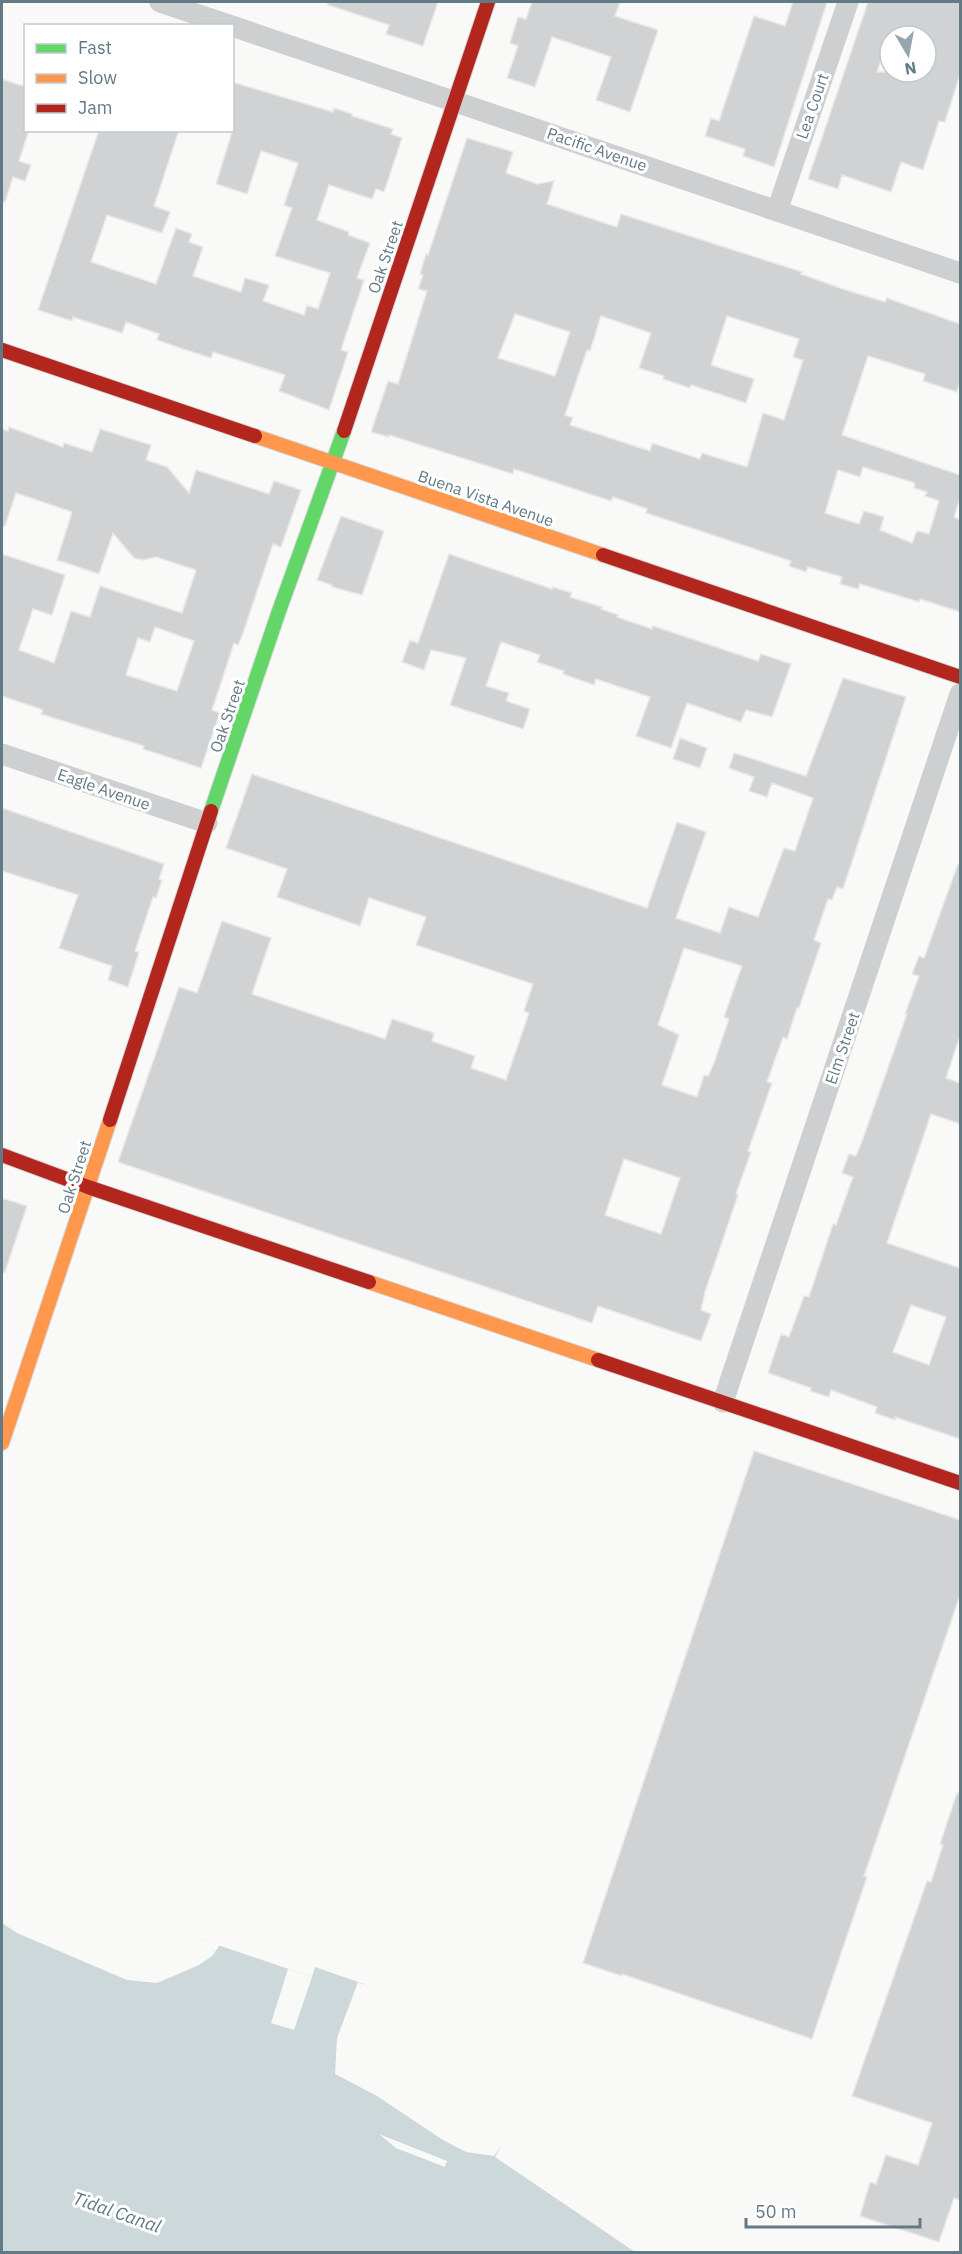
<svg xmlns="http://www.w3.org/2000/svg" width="962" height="2254" viewBox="0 0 962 2254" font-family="'IBM Plex Sans',sans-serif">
<rect width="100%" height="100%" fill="#f9f9f8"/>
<path fill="#ccd8d9" d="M2 1895 192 1960 200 1939 312 1977 315 1967 364 1984 341 2060 501 2146 495 2157 635 2252H2Z"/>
<path fill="#f9f9f8" d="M2 1892 190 1957 197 1940 200 1939 220 1945 212 1956 199 1965 157 1983 127 1980 17 1933 2 1923Z
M288 1969 312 1977 294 2030 271 2023Z
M358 1982 366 1986 345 2059 503 2137 501 2146 494 2156 466 2152 443 2140 377 2096 335 2074 337 2038Z
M379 2134 447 2161 445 2167 396 2148Z"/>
<path fill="#d0d2d3" stroke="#e8e8e8" stroke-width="1.5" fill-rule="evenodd" d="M328 2H438L423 46 386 34 389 25 328 5Z
M532 2H620L615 16 658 30 630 112 596 100 611 57 552 37 535 87 507 78 518 46 510 43 518 17 526 19Z
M793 2H827L774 167 743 156 745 149 705 136 711 118 719 121 754 16 785 26Z
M868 2H960V74L945 122 939 121 923 170 901 162 891 192 842 175 838 189 808 179ZM889 36H926V72H877Z
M2 79 26 87V130H29L19 161 31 165 25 181 13 177 5 202H2Z
M232 82 333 112 334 108 352 114V116L393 129 391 134 402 138 384 192 376 189 372 199 329 185 317 220 349 232 348 235 370 243 357 278 364 280 341 350 348 352 329 410 279 391 285 375 213 352 211 358 183 349 157 340 159 334 126 322 122 333 73 317 72 321 38 310 99 130H179L154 206 170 212 162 233 107 215 91 262 156 284 176 228 192 234 189 242 203 247 193 276 241 292 245 278 269 285 263 301 304 315 307 305 318 309 330 273 275 256 292 208 284 205 298 163 261 151 247 194 216 184 232 132Z
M467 138 513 152 506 173 537 184 554 181 547 204 617 227 621 214 802 272 801 274 843 289 885 302 887 298 960 324V382L957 392 923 381 925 374 868 356 842 435 960 475V498L954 517 960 520V612L920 599 919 602 860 584 858 589 840 584 842 577 808 567 806 572 789 566 791 561 646 513 647 509 613 497 611 501 514 469 513 474 389 435V437L371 432 388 381 398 384 427 291 418 289 423 275 420 274 426 254 428 255ZM515 314 570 332 555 376 498 358ZM601 316 651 333 639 368 664 376 663 379 690 388 691 385 746 403 754 379 711 365 727 316 799 339 793 357 803 360 784 420 763 413 747 467 702 453 700 459 652 443 650 451 570 425 573 418 565 415 587 350 590 351ZM863 467 915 483 914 488 927 492 925 496 939 501 929 534 917 531 912 543 880 530 884 517 864 511 859 524 825 513 838 470 860 477Z
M9 427 63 447 64 443 92 452 100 429 151 445 146 460 167 467 189 493 196 470 269 494 274 481 301 490 281 547 273 544 243 633 238 645 234 643 212 710 220 713 201 768 143 749 144 746 41 714 43 710 2 696V554L65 575 52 615 33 609 19 650 54 663 71 611 90 617 100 586 182 613 196 570 156 557 143 560 134 558 113 533 99 574 57 560 72 512 16 493 5 526H2V429L8 431ZM155 627 194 641 177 691 126 675 138 638 150 642Z
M341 516 384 531 362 595 332 587V585L317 580Z
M449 554 552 589 553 587 572 593 570 597 602 607 601 609 618 615 617 617 652 629 653 626 758 661 761 654 791 664 772 717 746 710 741 722 687 703 671 748 636 736 650 697 596 679 594 685 563 674 564 671 537 662 540 655 501 642 486 686 509 693 506 701 530 709 523 729 450 705 466 658 431 650 424 670 402 662 410 640 418 643Z
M843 678 906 697 843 889 837 887 832 900 828 899 814 940 821 943 799 1008H797L787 1039 783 1037 767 1082 772 1083 748 1151 751 1152 736 1194 738 1195 705 1292 701 1310 711 1314 701 1341 598 1306 592 1323 118 1162 179 987 197 993 222 921 271 938 252 994 385 1039 392 1019 434 1033 432 1041 475 1056 471 1068 506 1080 529 1013 524 1011 533 984 416 945 426 917 369 898 360 926 277 897 287 869 226 848 252 774 647 908 677 822 706 832 676 918 720 933 729 907 758 917 784 848 795 851 813 798 772 783 767 797 749 791 754 777 729 768 734 753 806 776ZM684 948 742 966 724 1017 729 1019 714 1063 708 1076 704 1075 697 1097 662 1085 679 1035 658 1025ZM624 1159 680 1178 661 1234 605 1215Z
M680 738 707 748 700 768 673 759Z
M2 808 164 864 159 879 162 880 156 898 153 897 135 951 139 952 128 987 108 980 112 966 59 948 78 895 2 871Z
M958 864H960V1036L946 1078 960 1083V1124L931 1114 887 1243 960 1268V1439L895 1417V1420L875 1413 877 1407 831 1390 829 1397 810 1391 811 1388 768 1373 781 1334 789 1337 804 1296 809 1297 833 1224 836 1225 853 1177 842 1173 849 1154 856 1156 861 1144 907 1014H905L919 976 912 974 919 956 924 958ZM911 1305 946 1317 929 1365 893 1352Z
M2 1198 27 1206 5 1272H2Z
M754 1451 960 1520V1595L864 1876 867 1877 812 2039 622 1974V1976L583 1963Z
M957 1793H960V2200L954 2198 939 2242 860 2216 870 2182 876 2184 886 2155 918 2165 932 2123 852 2096 927 1881 931 1882 943 1845 940 1844Z"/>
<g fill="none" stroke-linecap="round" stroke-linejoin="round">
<g stroke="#d6d7d8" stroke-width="16">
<path id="fast" d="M211 811 279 611 344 431"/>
</g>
<g stroke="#d6d7d8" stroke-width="16">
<path id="slow" d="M255 436 603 555
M369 1282 598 1360
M2 1443 110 1120"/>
</g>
<g stroke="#d6d7d8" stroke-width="16">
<path id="jam" d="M2 350 255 436
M344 431 488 2
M603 555 960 677
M110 1120 211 811
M2 1155 88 1187 369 1282
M598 1360 960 1483"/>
</g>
<path stroke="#cdcfd0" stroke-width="21" d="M160 2 232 26
M232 26 960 273
M777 211 848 2
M2 754 207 823
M723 1402 960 694"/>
<use href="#fast" stroke="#63d668" stroke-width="14"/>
<use href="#slow" stroke="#ff974d" stroke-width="14"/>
<use href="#jam" stroke="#b3261e" stroke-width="14"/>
</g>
<g text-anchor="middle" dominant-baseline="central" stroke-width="6" stroke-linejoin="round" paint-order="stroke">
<g font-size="16" fill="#627a85" stroke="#fff">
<text transform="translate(812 106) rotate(-71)">Lea Court</text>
<text transform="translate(597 149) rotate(19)">Pacific Avenue</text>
<text transform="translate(385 257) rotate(-71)">Oak Street</text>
<text transform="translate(486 498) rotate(19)">Buena Vista Avenue</text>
<text transform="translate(227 716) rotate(-71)">Oak Street</text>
<text transform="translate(104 789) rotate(19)">Eagle Avenue</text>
<text transform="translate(842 1048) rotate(-71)">Elm Street</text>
<text transform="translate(74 1177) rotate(-72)">Oak Street</text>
</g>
<g font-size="18" font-style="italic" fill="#5e797e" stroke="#fff">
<text transform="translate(117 2212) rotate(19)">Tidal Canal</text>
</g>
</g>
<rect width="962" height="2254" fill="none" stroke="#627a85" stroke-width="6"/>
<rect x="24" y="24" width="210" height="108" fill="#ffffff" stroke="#c0cace" stroke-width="1.5"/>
<rect x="36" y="44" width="30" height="9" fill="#63d668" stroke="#c0cace" stroke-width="1.5"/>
<text x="78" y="54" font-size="18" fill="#627a85">Fast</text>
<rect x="36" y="74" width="30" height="9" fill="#ff974d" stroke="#c0cace" stroke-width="1.5"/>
<text x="78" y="84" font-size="18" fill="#627a85">Slow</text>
<rect x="36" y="104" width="30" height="9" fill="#b3261e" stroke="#c0cace" stroke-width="1.5"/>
<text x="78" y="114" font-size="18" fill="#627a85">Jam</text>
<g transform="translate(908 54) rotate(170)"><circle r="28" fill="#ffffff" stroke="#c0cace" stroke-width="1.5"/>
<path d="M0-4.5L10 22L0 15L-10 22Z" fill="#97a6ad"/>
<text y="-9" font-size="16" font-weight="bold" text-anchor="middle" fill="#627a85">N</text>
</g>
<path d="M746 2218v9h174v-9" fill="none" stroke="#627a85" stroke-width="3"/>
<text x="755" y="2218" font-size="18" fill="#627a85" stroke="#ffffff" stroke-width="4.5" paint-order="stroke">50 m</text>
</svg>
